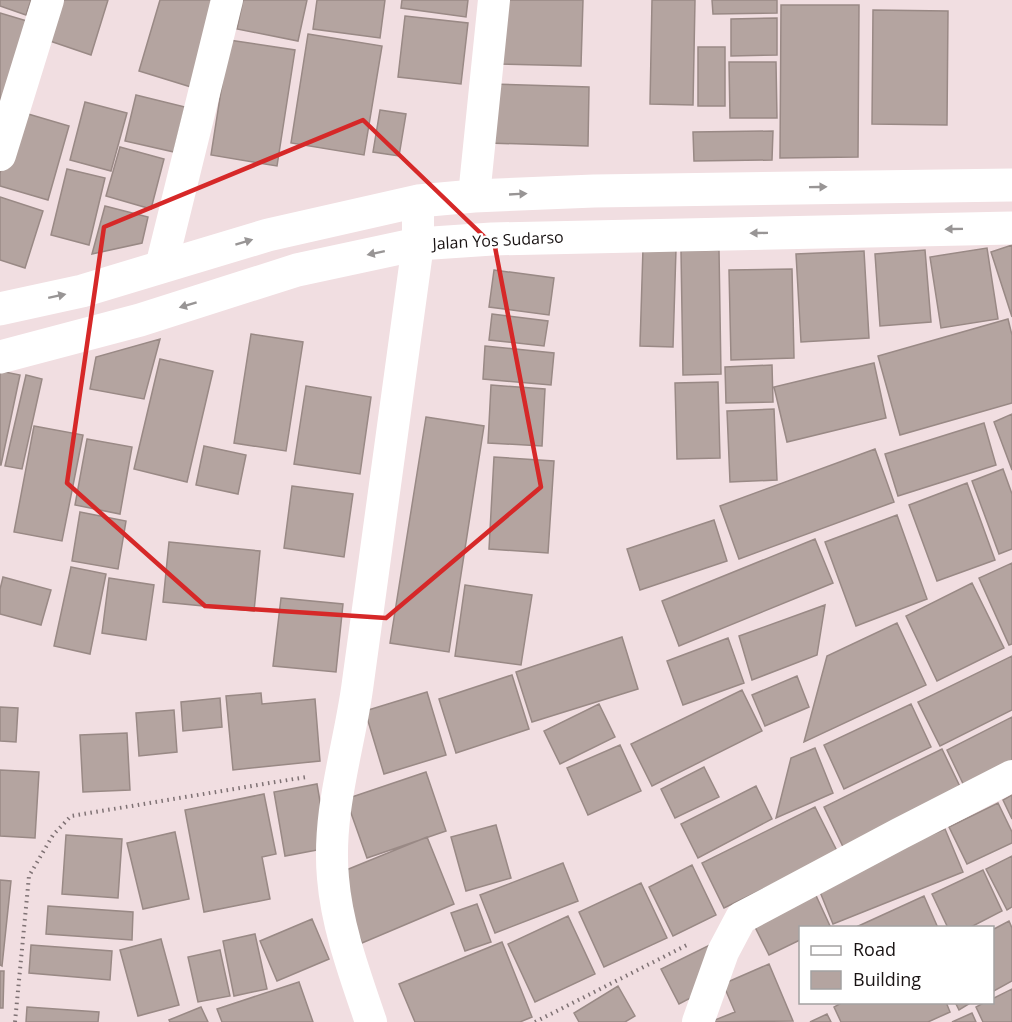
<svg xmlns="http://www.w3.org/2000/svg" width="1012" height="1022" viewBox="0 0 1012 1022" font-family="'Open Sans',sans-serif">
<rect width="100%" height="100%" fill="#f1dee1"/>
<path fill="#b4a4a0" stroke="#998985" stroke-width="1.5" d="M0 0H31L26 15 0 6Z
M56 0H108L91 55 44 39Z
M160 0H217L191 87 139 71Z
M243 0H307L298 41 237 29Z
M317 0H385L380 38 313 29Z
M402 0H468L466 17 401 8Z
M502 0H583L581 66 500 64Z
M652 0H695L693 105 650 104Z
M712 0H777V13L713 14Z
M781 5H859L858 157 780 158Z
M873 10 948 11 947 125 872 124Z
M0 13 27 21 0 113Z
M405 16 468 23 461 84 398 77Z
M777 18V55L731 56V19Z
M308 34 382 46 364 155 291 143Z
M229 40 295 50 277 166 211 155Z
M698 47H725V106H698Z
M729 62H776L777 118H730Z
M490 84 589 87 588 146 488 143Z
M136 95 185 107 174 152 125 141Z
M85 102 127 113 111 171 70 160Z
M380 110 406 114 399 156 373 152Z
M18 111 69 126 48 200 0 186V173Z
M773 131 772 160 694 161 693 132Z
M120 147 164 159 151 209 106 196Z
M67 169 105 178 89 245 51 235Z
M0 197 43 211 25 268 0 260Z
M105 206 148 217 142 243 92 254Z
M1012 245V317L991 252Z
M643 248 676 249 673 347 640 346Z
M987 248 998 319 941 328 930 257Z
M719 250 721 374 683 375 681 251Z
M925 250 931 322 880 326 875 254Z
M864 251 869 338 801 342 796 254Z
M792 269 794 358 731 360 729 270Z
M494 270 554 278 549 315 489 307Z
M492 314 548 321 544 346 489 340Z
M1008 319 1012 335V403L900 435 878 356Z
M251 334 303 342 286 451 234 443Z
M160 339 144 399 90 389 96 357Z
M485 346 554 353 551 385 483 379Z
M160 359 213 371 187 482 134 469Z
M874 363 886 418 787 442 774 387Z
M772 365 773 402 726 403 725 367Z
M0 371 20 375 1 465H0Z
M26 375 42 379 22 469 5 466Z
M718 382 720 458 677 459 675 383Z
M491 385 545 389 542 446 488 443Z
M306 386 371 397 360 474 294 464Z
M774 409 777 480 730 482 727 411Z
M1012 414V470L994 422Z
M426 417 484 426 449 652 390 643Z
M984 423 996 465 898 496 885 454Z
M34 426 83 435 62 541 14 532Z
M87 439 132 447 120 514 75 505Z
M204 446 246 455 238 494 196 485Z
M875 449 894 502 739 559 720 506Z
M494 457 554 461 548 553 489 549Z
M1003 469 1012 494V549L999 554 972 481Z
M967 483 995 560 937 581 909 505Z
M292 486 353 494 344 557 284 548Z
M80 512 126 521 118 569 72 561Z
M897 515 927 599 856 626 825 542Z
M714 520 727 561 640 590 627 549Z
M815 539 833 583 679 646 662 601Z
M169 542 260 551 254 611 163 602Z
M1012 563V644L1009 645 979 578Z
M71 567 106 574 90 654 54 646Z
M3 577 51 590 41 625 0 614V589Z
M109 578 154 585 146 640 102 633Z
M972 583 1004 648 937 681 906 616Z
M465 585 532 595 521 665 455 656Z
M281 598 343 604 336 672 273 666Z
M825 605 817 655 752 680 739 636Z
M897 623 926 685 804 742 827 656Z
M622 637 638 689 532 722 516 672Z
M728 638 744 683 683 705 667 661Z
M1012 656V710L940 746 918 702Z
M512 675 529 729 456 753 439 699Z
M797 676 809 707 765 726 752 695Z
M742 690 762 731 652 786 631 744Z
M427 692 446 755 384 774 365 711Z
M261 693 262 704 315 699 320 761 233 770 226 696Z
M220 698 222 727 183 731 181 702Z
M599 704 615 737 560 764 544 731Z
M911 704 931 747 844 789 824 745Z
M0 707 18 708 16 742 0 741Z
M174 710 177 752 139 756 136 713Z
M1012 717V769L967 792 947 750Z
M127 733 130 790 83 792 80 735Z
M620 745 641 791 588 815 567 768Z
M815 748 833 793 776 818 791 758Z
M942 749 964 795 846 853 824 807Z
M704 767 719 797 675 818 661 789Z
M0 770 39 772 35 838 0 836Z
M426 772 446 831 367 858 346 799Z
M317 784 328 848 285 856 274 792Z
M756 786 772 819 698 858 681 824Z
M264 794 276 854 262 857 270 899 204 912 185 810Z
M1012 795V819L1003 800Z
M998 803 1012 832V843L967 864 949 827Z
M815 807 838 853 724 908 702 863Z
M496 825 511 878 466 891 451 837Z
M945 829 963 872 833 924 816 882Z
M175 832 189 899 143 909 127 843Z
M66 835 122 839 118 898 62 894Z
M427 837 454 904 362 943 334 875Z
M1012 856V907L1007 910 986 869Z
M563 863 578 901 495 933 480 895Z
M692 865 716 915 673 936 649 887Z
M983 870 1002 911 969 928H948L932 894Z
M0 880 11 881 2 966 0 965Z
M641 883 667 938 604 967 579 912Z
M813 889 830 926 826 928H800V940L769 955 751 919Z
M924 896 938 928H854Z
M477 904 491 942 465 951 451 913Z
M48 906 133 912 132 940 46 934Z
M568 916 595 974 535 1002 508 944Z
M312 919 329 959 277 981 260 941Z
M1009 921 1012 928V981L992 992V930Z
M255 934 267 989 234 996 223 941Z
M161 939 179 1005 138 1016 120 950Z
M722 939 702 992 679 1004 661 969Z
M502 942 532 1017 520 1022H415L399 984Z
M31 945 112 951 110 980 29 973Z
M220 950 230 996 198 1002 188 957Z
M769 964 793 1021 710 1022 735 1012 723 984Z
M0 971H4L3 1008H0Z
M299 982 313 1022H222L217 1009Z
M618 986 635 1016 625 1022H579L574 1013Z
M1012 989V1022H983L976 1007 985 1002H992V999Z
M843 1002H946L950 1012 928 1022H841L834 1007Z
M955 1002H972L959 1010Z
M27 1007 99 1012 98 1022H26Z
M201 1007 208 1022H170L169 1020Z
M972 1013 976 1022H952Z
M827 1014 831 1022H810Z"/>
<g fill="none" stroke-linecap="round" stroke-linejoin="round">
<path stroke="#7f7274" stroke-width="4" stroke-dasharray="1.5 4.5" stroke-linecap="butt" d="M15 1022 29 876 53 835 71 816 306 777
M535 1022 687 945"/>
<path stroke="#fff" stroke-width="32" d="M0 155 48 0
M474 196 494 0
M161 267 227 0
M371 1022C355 975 337 927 333 878 327 813 348 752 357 689 377 541 398 393 418 244V201
M698 1022 723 952 741 918 899 834 1012 776"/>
<path stroke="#fff" stroke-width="33" d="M0 309 82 291 268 235 418 201 474 196 594 191 1012 185
M0 357 140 320 297 270 418 244 492 239 1012 228"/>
</g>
<defs><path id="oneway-solid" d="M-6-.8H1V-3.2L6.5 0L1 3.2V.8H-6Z" transform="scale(1.5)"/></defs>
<g fill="#989595">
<use href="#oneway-solid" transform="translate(818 187) rotate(-1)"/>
<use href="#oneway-solid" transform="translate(518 194) rotate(-3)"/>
<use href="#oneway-solid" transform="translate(954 229) rotate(179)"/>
<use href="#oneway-solid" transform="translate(759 233) rotate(179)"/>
<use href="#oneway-solid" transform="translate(244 242) rotate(-17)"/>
<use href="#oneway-solid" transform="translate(376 253) rotate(168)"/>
<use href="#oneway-solid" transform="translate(57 296) rotate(-12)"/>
<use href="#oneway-solid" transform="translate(188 305) rotate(163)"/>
</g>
<path fill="none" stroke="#d62828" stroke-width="4.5" stroke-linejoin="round" d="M363 120 495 247 541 487 386 618 205 606 67 483 104 227Z"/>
<g text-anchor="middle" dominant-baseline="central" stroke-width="4.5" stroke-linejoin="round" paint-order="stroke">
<g font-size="16" fill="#191313" stroke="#fff">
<text transform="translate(498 240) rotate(-3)">Jalan Yos Sudarso</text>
</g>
</g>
<rect x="799" y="926" width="195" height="78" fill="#ffffff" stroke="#a3a1a1" stroke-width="1.5"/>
<rect x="811" y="946" width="30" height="9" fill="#ffffff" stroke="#a3a1a1" stroke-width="1.5"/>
<text x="853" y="956" font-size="18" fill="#191313">Road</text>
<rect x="811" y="971" width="30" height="18" fill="#b4a4a0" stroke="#a3a1a1" stroke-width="1.5"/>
<text x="853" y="986" font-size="18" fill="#191313">Building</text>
</svg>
